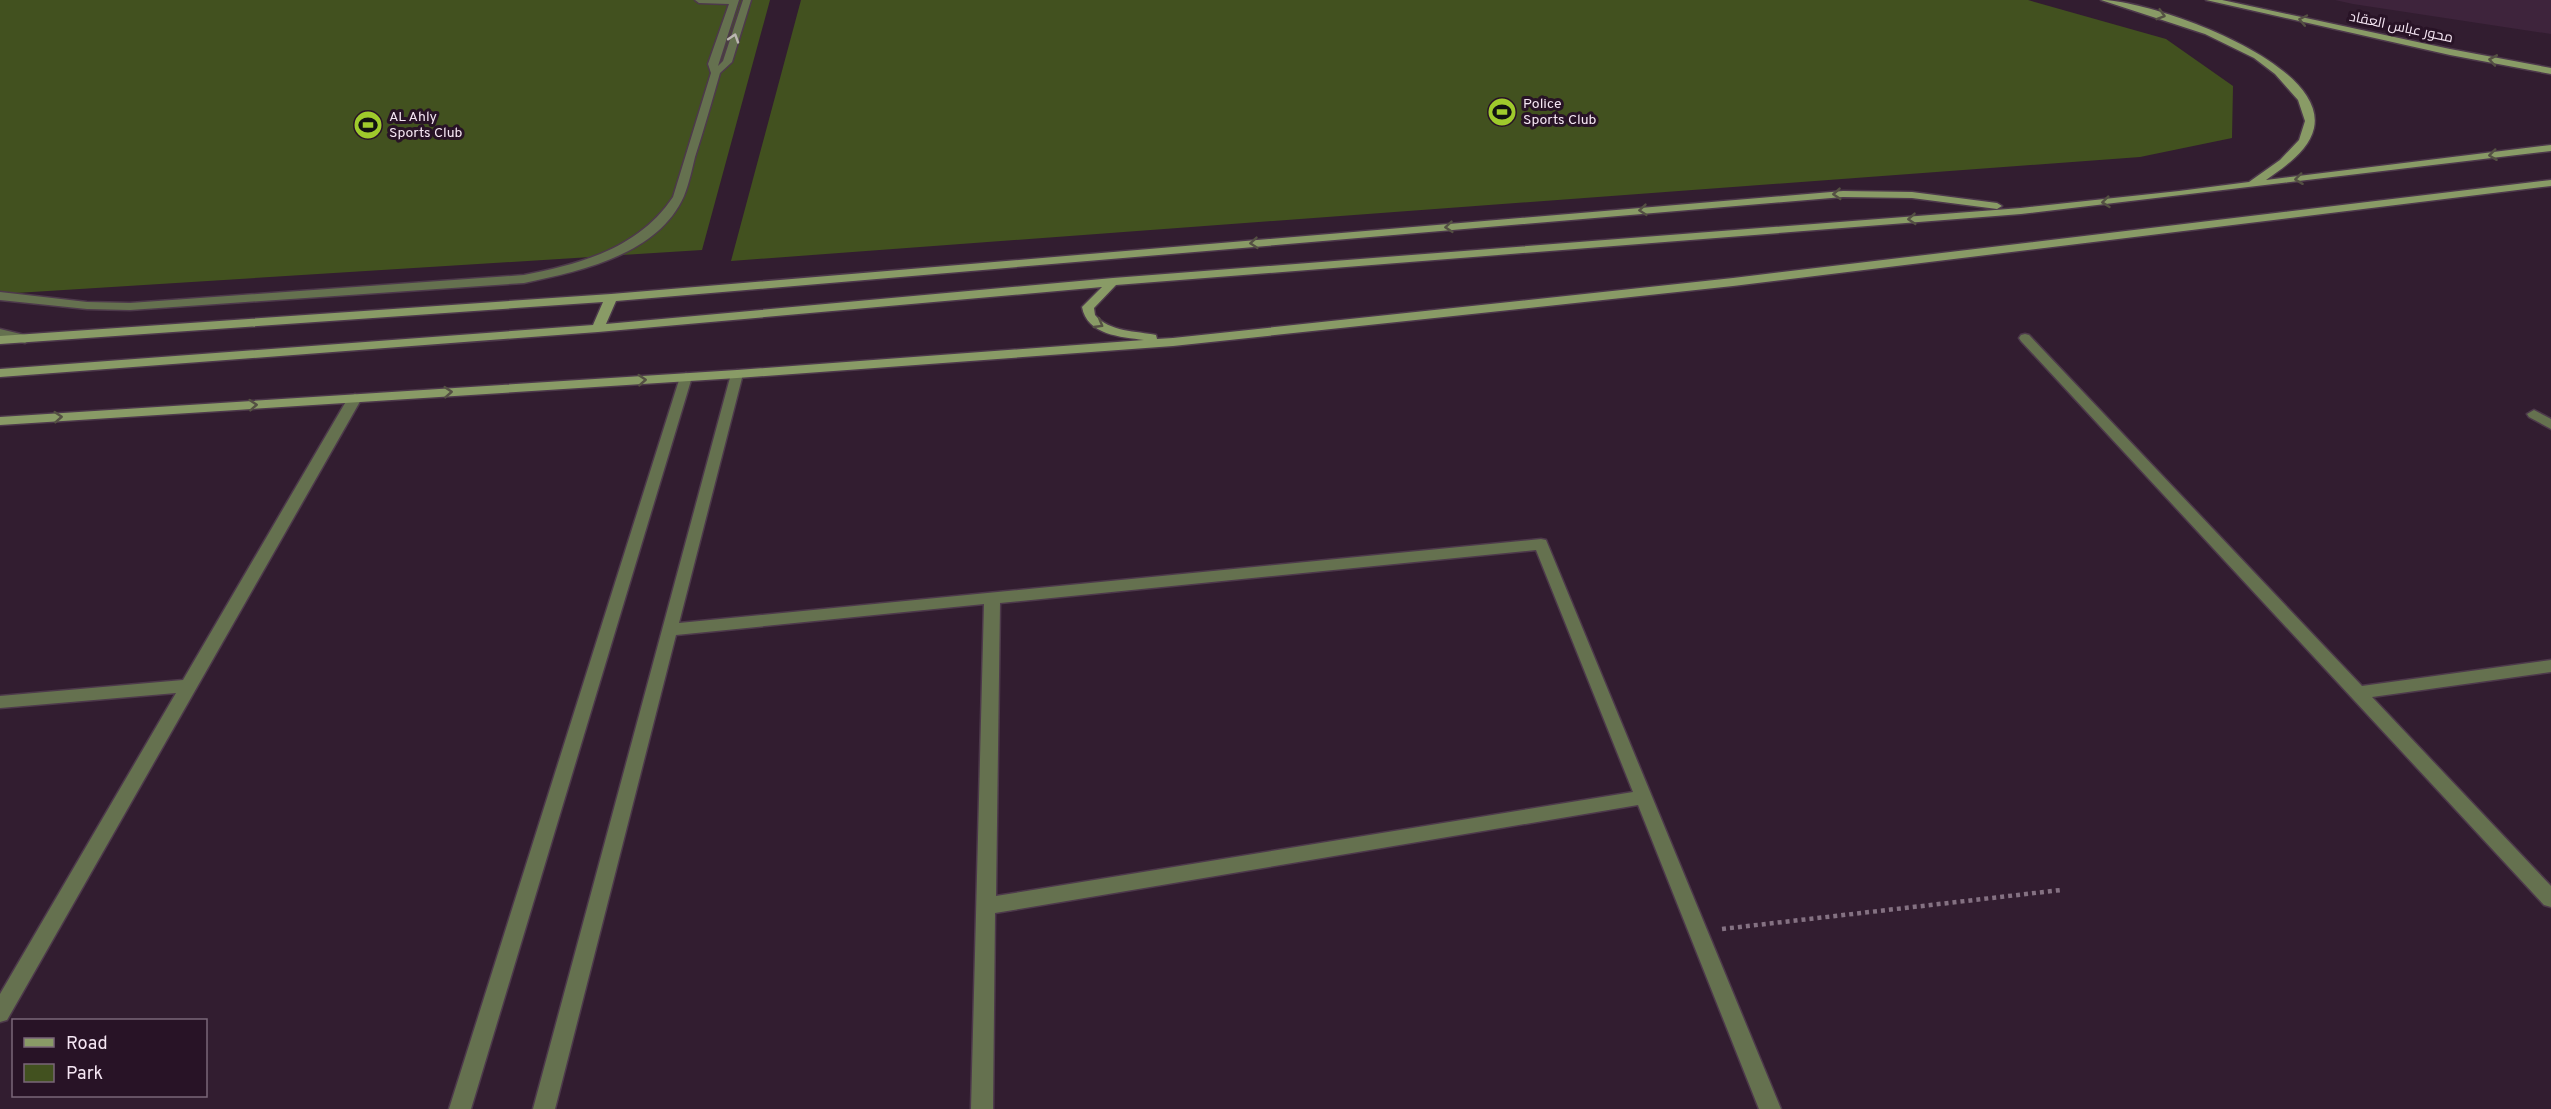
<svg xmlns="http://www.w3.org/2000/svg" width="2551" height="1109" viewBox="0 0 2551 1109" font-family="Overpass,Cairo,sans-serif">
<rect width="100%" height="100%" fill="#321d30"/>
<path fill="#3e243c" d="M2335 0H2551V34L2353 4Z"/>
<path fill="#42511f" d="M0 0H770L702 250 0 294Z
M801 0H2028L2166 39 2233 86 2232 138 2140 157 731 261Z"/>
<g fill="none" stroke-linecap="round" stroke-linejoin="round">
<g stroke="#4d394b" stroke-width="3">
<path id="lane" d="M695 0H739L718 66 723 61 743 0H751L732 62 720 73C712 101 704 129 695 157 692 169 689 184 684 196 658 255 580 271 524 283L130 310 87 309 0 300V292L87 302 130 303 524 275C581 264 639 248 673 197L711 73 708 64 729 4 699 3Z
M0 329 29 336 31 339 25 343 0 337Z"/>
</g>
<g stroke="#4d394b" stroke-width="3">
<path id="street" d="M2025 334 2029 335 2362 686 2551 660V672L2372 697 2551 886V907L2544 905 2021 341 2019 338 2021 335Z
M737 370 743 374 679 623 1541 539 1546 540 1781 1109H1759L1638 805 995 913 993 1109H971L984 604 676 635 555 1109H533L731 374ZM1536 550 1633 792 996 896 1000 603Z
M686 373 692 377 471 1109H449L680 377Z
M355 394 362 398 7 1020 0 1022V994L176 693 0 708V696L183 680 348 398Z
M2534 410 2551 419V429L2529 417 2527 414Z"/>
</g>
<g stroke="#4d394b" stroke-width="3">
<path id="secondary" d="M2101 0C2150 0 2328 62 2314 128 2309 151 2284 167 2266 180L2551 145V151L2021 214 1116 285 1094 308 1095 315C1109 332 1137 331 1156 335L1157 339 1173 338 1733 278 2551 180V186L1733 286 1173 346 737 378 0 425V417L737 370 1144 340C1121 337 1087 335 1082 307L1102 287 598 332 0 377V369L593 325 603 302 0 344V336L611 294 1843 191 1912 192 1997 203 2002 206 1997 209 1912 198 1843 197 616 301 606 324 1113 278 2021 208 2179 191 2249 182 2280 160 2299 140 2305 121 2298 100 2275 74 2254 58 2205 34Z
M2206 0H2222L2450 49 2551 68V74L2450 55Z"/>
</g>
<path stroke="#847182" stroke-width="4.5" stroke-dasharray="4 4" stroke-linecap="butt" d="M1722 929 2061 890"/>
<use href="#lane" fill="#65714f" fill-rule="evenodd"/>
<use href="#street" fill="#65714f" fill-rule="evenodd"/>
<use href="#secondary" fill="#899b66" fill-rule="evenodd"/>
</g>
<defs><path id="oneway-chevron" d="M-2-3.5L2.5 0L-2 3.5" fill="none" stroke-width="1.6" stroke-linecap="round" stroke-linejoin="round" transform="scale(1.5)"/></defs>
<g stroke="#545043">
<use href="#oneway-chevron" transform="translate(2161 15) rotate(16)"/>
<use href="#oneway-chevron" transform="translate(2303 20) rotate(-168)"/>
<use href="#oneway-chevron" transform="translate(2493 60) rotate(-170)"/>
<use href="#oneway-chevron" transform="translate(2493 155) rotate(173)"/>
<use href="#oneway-chevron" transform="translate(2299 179) rotate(173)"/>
<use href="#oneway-chevron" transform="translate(1837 194) rotate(176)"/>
<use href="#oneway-chevron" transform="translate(2106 202) rotate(174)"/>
<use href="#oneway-chevron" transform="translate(1643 210) rotate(175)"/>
<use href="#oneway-chevron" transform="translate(1912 219) rotate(176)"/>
<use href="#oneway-chevron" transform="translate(1449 227) rotate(175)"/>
<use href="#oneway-chevron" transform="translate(1254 243) rotate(175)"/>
<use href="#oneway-chevron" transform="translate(1099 324) rotate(30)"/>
<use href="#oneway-chevron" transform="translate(642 380) rotate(-4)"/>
<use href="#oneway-chevron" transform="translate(448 392) rotate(-4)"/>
<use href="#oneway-chevron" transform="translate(253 405) rotate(-4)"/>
<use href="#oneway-chevron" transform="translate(58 417) rotate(-4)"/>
</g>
<use stroke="#bbb7b1" href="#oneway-chevron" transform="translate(734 38) rotate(-72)"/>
<defs>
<g id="stadium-disc" transform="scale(1.5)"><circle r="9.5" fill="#9fca2c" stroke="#281326"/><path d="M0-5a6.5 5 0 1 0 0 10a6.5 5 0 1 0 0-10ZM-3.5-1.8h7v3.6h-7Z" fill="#111"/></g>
</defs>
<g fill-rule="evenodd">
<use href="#stadium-disc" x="1502" y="112"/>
<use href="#stadium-disc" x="368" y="125"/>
</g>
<g text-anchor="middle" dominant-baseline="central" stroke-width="6" stroke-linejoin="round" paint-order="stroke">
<g font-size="14" fill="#f5e6f3" stroke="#281326">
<text transform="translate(2401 28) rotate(12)">محور عباس العقاد</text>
</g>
<g font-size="14" fill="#f5e6f3" stroke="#281326" text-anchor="start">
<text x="1523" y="104">Police<tspan x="1523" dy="16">Sports Club</tspan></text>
<text x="389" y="117">AL Ahly<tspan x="389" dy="16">Sports Club</tspan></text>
</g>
</g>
<rect x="12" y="1019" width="195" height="78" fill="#281326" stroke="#7a6778" stroke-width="1.5"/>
<rect x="24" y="1038" width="30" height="9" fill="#899b66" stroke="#7a6778" stroke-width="1.5"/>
<text x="66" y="1049" font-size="18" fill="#f5e6f3">Road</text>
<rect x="24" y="1064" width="30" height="18" fill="#42511f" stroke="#7a6778" stroke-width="1.5"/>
<text x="66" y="1079" font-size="18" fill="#f5e6f3">Park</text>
</svg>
